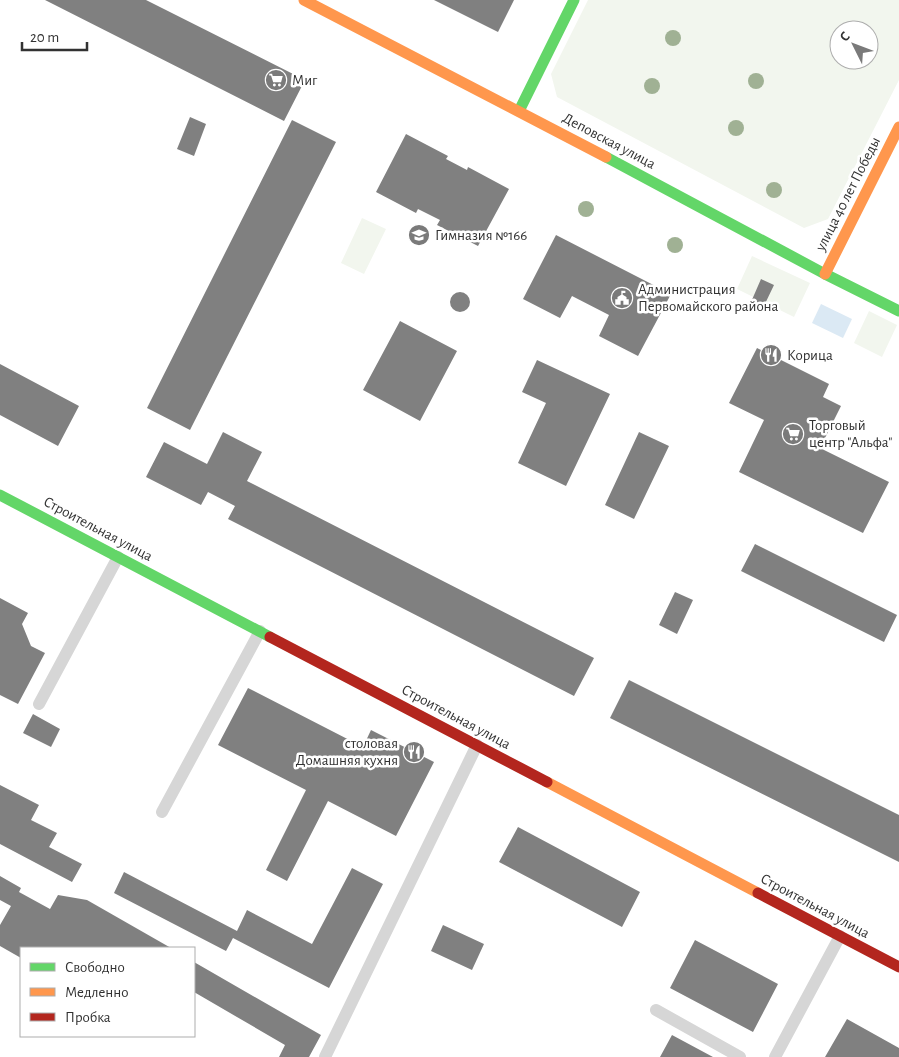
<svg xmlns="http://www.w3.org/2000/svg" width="899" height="1057" viewBox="0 0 899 1057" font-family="'Alegreya Sans',sans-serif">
<rect width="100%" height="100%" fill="#fff"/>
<path fill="#f2f6ee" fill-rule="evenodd" d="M588 0H899V80L828 219 804 228 557 97 551 74ZM839 30H869V60H839Z
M362 218 386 229 364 274 341 263Z
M752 256 810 283 794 317 737 289Z
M869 311 897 325 882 357 854 343Z"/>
<path fill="#dbe9f4" d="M821 304 852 319 843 338 812 323Z"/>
<path fill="#808080" d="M45 0H146L305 80 284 121Z
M434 0H514L498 32Z
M190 117 206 124 194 156 177 149Z
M292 120 336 142 190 430 147 408Z
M406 134 448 156 446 159 467 170 468 167 509 189 478 246 437 225 440 220 418 209 416 213 376 192Z
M556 235 671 294 638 356 599 336 609 315 572 296 560 318 523 299Z
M761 279 774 285 763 308 751 302Z
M450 302a10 10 0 1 1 20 0a10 10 0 1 1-20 0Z
M400 321 457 351 420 421 363 390Z
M757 348 829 384 823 397 841 406 820 448 889 482 863 533 739 472 764 420 729 403Z
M537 360 610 394 566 486 518 463 546 403 522 392Z
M0 364 79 406 58 446 0 415Z
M223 432 262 452 247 481 594 658 574 696 228 519 235 506 208 492 201 505 146 477 164 442 207 464Z
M639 432 669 446 634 519 605 505Z
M755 544 897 615 884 642 741 571Z
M675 592 693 600 677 634 659 625Z
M0 598 28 613 22 624 31 646 45 653 18 704 0 695Z
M629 680 899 815V862L610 718Z
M248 688 363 747 371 730 434 762 396 836 328 801 287 881 266 870 306 790 218 745Z
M33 714 60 729 51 747 23 733Z
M0 785 39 805 31 820 57 833 49 847 82 864 72 882 0 844Z
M518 827 640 892 622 927 499 862Z
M352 868 383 884 329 988 233 938 226 951 114 893 124 872 237 931 247 910 312 944Z
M0 876 21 888 19 892 50 909 58 895 87 900 171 948H21V958L0 946V925L11 906 0 900Z
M443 925 484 944 472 970 431 951Z
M695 940 778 984 753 1032 670 988Z
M194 962 321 1035 309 1057H279L285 1045 194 992Z
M847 1019 899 1048V1057H825Z
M672 1035 713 1057H660Z"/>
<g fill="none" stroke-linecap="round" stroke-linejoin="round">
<path stroke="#d6d6d6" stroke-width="12" d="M39 704 118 557
M162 812 260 631
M656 1010 740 1057
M325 1057 477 745
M775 1057 840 936"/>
<path stroke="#63d668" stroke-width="11" d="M519 111 574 0
M606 157 825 274 899 311
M0 495 270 637"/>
<path stroke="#ff974d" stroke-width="11" d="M304 0 606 157
M825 274 899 127
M547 782 758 893"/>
<path stroke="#b3261e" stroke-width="11" d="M270 637 547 782
M758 893 899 967"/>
</g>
<g fill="#a0b194">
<circle cx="673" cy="38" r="8"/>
<circle cx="756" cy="81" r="8"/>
<circle cx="652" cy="86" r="8"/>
<circle cx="736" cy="128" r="8"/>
<circle cx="774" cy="190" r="8"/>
<circle cx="586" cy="209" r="8"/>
<circle cx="675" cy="245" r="8"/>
</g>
<defs>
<g id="supermarket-disc" transform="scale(1.125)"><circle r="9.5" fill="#7a7a7a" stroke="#fff"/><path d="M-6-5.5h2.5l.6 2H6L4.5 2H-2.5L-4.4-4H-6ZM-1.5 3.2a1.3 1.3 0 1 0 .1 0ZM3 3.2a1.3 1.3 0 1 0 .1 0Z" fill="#fff"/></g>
<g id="school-disc" transform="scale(1.125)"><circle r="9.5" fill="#7a7a7a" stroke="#fff"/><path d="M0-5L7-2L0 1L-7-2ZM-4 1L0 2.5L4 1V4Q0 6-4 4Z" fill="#fff"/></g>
<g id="civic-disc" transform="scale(1.125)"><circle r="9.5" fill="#7a7a7a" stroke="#fff"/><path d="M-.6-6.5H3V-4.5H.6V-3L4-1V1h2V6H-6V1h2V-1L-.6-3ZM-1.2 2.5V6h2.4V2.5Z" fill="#fff"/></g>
<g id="restaurant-disc" transform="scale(1.125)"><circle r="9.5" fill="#7a7a7a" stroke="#fff"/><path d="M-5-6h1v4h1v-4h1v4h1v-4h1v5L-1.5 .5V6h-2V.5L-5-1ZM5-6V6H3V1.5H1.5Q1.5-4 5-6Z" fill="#fff"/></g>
</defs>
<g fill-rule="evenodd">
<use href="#supermarket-disc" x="276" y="80"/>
<use href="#school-disc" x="419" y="235"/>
<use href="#civic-disc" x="622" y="298"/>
<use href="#restaurant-disc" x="771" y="355"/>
<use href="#supermarket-disc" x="793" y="434"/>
<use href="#restaurant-disc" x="414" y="752"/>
</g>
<g text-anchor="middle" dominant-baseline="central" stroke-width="5" stroke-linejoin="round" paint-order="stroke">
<g font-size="15" fill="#323232" stroke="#fff" text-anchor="start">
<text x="292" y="80">Миг</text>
<text x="435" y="235">Гимназия №166</text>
<text x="638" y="289">Администрация<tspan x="638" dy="17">Первомайского района</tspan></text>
<text x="787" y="355">Корица</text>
<text x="809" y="425">Торговый<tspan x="809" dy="17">центр "Альфа"</tspan></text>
<text x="398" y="743" text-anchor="end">столовая<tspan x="398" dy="17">Домашняя кухня</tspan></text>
</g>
<g font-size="15" fill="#323232" stroke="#fff">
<text transform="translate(609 141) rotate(28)">Деповская улица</text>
<text transform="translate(848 194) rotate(-63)">улица 40 лет Победы</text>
<text transform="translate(98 529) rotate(28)">Строительная улица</text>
<text transform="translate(456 717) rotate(28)">Строительная улица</text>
<text transform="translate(815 906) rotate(28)">Строительная улица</text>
</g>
</g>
<rect x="20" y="947" width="175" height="90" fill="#ffffff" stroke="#adadad"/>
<rect x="30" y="963" width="25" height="8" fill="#63d668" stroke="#adadad"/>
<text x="65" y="972" font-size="15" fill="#323232">Свободно</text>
<rect x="30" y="988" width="25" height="8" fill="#ff974d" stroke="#adadad"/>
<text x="65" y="997" font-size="15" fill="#323232">Медленно</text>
<rect x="30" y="1013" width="25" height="8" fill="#b3261e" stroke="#adadad"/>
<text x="65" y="1022" font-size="15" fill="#323232">Пробка</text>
<g transform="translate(854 45) rotate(312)"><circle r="24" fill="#ffffff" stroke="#adadad"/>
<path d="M0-4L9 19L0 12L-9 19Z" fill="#7a7a7a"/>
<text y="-8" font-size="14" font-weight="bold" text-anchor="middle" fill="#323232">С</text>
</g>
<path d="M22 42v8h65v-8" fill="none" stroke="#323232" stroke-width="2.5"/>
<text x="30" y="42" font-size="15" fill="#323232" stroke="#ffffff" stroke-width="4" paint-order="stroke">20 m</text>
</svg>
